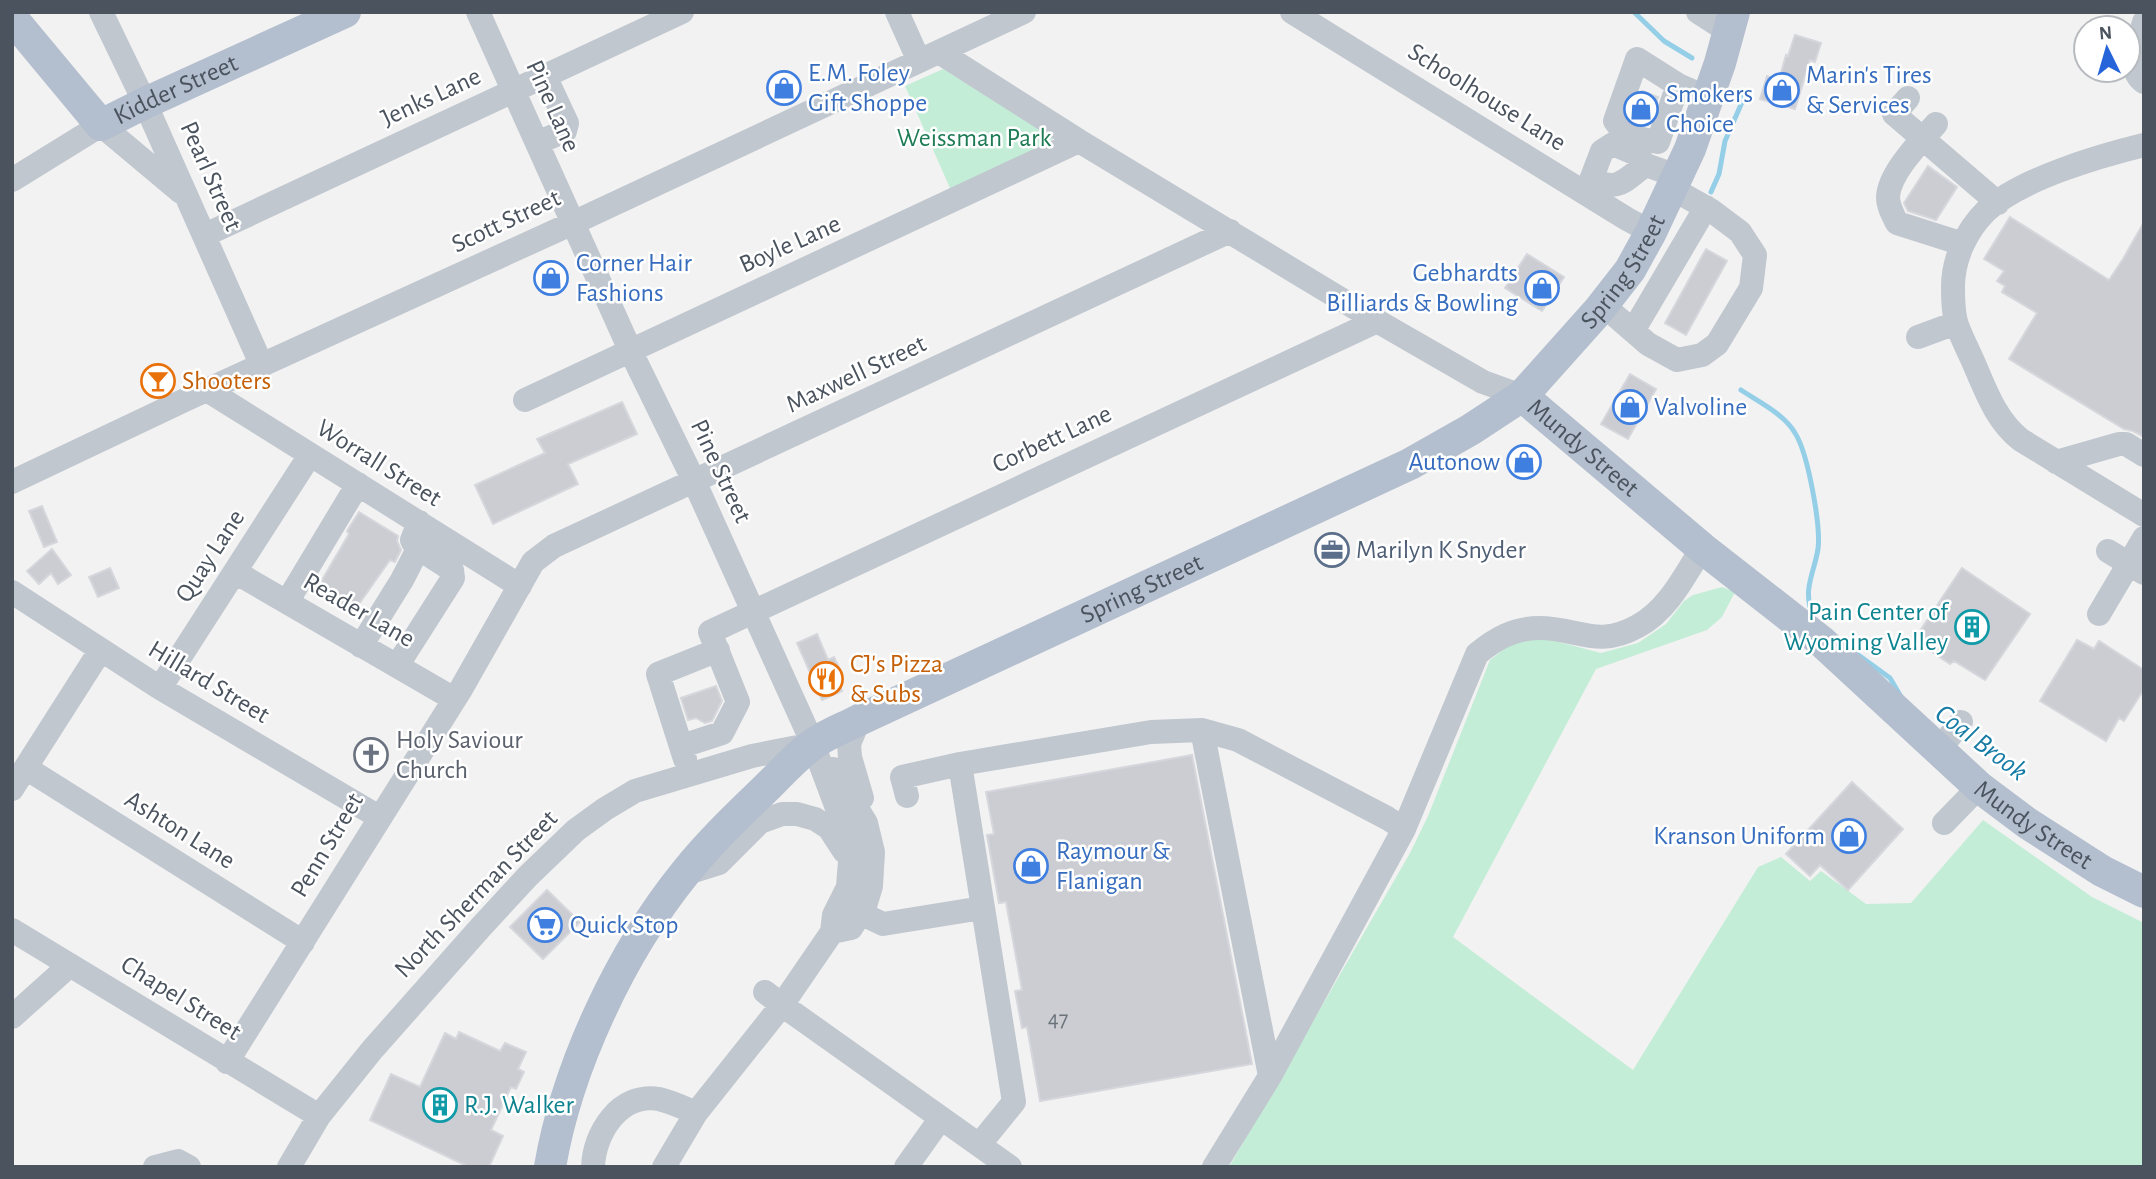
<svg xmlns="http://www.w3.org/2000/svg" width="2156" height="1179" viewBox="0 0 2156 1179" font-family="'Alegreya Sans',sans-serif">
<rect width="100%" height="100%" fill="#f3f2f2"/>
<path fill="#c4edd7" d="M943 69 1054 137 1036 157 953 195 905 86Z
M1722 587 1735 592 1722 617 1707 630 1596 669 1453 937 1633 1070 1758 867 1781 857 1810 881 1821 871 1866 904 1911 903 1983 820 2092 897 2144 923V1167H1229L1410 853 1428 816 1490 660 1507 647 1527 639 1544 638 1601 653 1638 643 1666 624 1684 601 1693 595Z"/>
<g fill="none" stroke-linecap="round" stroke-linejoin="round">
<path stroke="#94cfe7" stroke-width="5" d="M1634 12 1664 41 1692 58
M1711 192 1719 174 1725 141 1743 100 1738 90
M1741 390C1759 402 1784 414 1795 433 1808 453 1821 526 1818 549 1814 574 1802 589 1813 616
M1857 654 1890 678 1900 695"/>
</g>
<path fill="#cccdd3" stroke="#d6d7dc" stroke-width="2" d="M1795 35 1821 43 1815 62 1810 60 1795 109 1760 99 1767 76 1779 80 1786 55 1788 56Z
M1642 91 1658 97 1648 125 1632 118Z
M1928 166 1957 187 1936 220 1908 211 1904 203Z
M2010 217 2109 280 2123 259 2144 222V437L2133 431 2124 429 2009 359 2037 313 2002 292 2005 286 1997 281 2004 271 1984 259Z
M1706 249 1727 261 1686 335 1665 323Z
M1527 254 1564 277 1542 311 1505 288Z
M1630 374 1656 389 1628 439 1601 424Z
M622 402 637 434 568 464 578 484 493 524 475 485 545 453 537 439Z
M42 506 57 542 44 547 29 511Z
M359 512 398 536 397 541 401 550 395 562 390 560 352 614 315 592 349 534 347 531Z
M52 549 71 575 58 584 51 573 39 584 27 571Z
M110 568 119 588 98 597 89 577Z
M1962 568 2030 614 1985 680 1954 661 1950 664 1914 640Z
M817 634 828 660 834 657 842 674 836 677 842 691 822 700 797 643Z
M2077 640 2094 649 2099 641 2144 670V689L2124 721 2119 718 2106 741 2040 701Z
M716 686 722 701 712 721 705 723 696 718 688 720 681 698Z
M1192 755 1252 1064 1040 1101 1027 1027 1022 1028 1015 991 1022 990 1006 902 999 903 987 835 994 834 986 792Z
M1852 782 1903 829 1848 890 1820 865 1810 876 1786 854Z
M547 890 580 922 543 959 510 927Z
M459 1032 500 1051 505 1043 526 1052 518 1069 524 1072 516 1089 511 1087 491 1130 503 1136 489 1167H469L370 1120 391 1074 420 1087 445 1033 456 1039Z"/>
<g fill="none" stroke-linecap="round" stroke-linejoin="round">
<path stroke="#c0c7cf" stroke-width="24" d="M101 12 145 103 262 366
M478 12 631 352 695 483 813 744 847 835 850 861 848 887 834 915 832 932 782 1005 765 992
M897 12 919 61
M1292 12 1627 219 1651 232
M1698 12 1729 32
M2144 22C2139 41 2125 68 2144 82
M939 52 1079 141 1377 321 1483 382 1522 396
M1678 85 1658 142C1640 139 1625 137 1615 121L1637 59 1678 85 1708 98
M1908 98 1894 114 1998 203
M1936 124C1920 142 1889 173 1888 197 1888 206 1893 215 1897 223L1963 244
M537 143 565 131 567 123 545 76
M2144 145C2099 156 2020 179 1986 211 1966 231 1953 259 1953 287 1953 299 1953 314 1957 325 1961 336 1967 348 1972 359 1985 388 1995 420 2021 440L2144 515
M12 180 101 125 181 192
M1591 180C1621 192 1623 180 1646 165
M1584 192 1591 180 1602 151 1613 144 1634 153 1646 165 1677 176
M205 235 682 12
M1603 305 1648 344 1677 360 1702 355 1717 344 1751 288 1755 255 1740 232 1712 211 1671 188
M1633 331 1706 207
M1918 337 1956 323
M207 390 520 586
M525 400 1079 141
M2056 462 2119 444H2126L2144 455
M12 482 187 399 573 223 1024 12
M2108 551 2144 573
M235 572 454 699
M12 592 160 688 379 817
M287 602 358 484
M2099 614 2144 538
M361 646 402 580 418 549
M397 666 453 578 452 570 415 546 412 540 419 522
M160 688 310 455
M859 720 849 744 850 757 862 798
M1202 730 1270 1076
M682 746 722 733 738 702 710 632 1377 321
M1939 750 1961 722
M685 759 658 674 718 650
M960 764 1014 1102 979 1145
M26 768 303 942
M12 789 100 651
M907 796 902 777 960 764 1151 732 1202 730 1238 740 1387 818 1404 829
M1944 823 1979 787
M684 874 719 863 760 822 782 814H797L815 819 829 828 844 851
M860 913 883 924 982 908
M12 930 319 1116
M832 932 851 928 865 906 871 886 873 852 866 823 833 769
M12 1017 70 965
M227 1062 461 689 533 562 554 546 1230 231
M155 1167 178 1161 189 1167
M289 1167 319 1116 372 1050 480 928 528 876 576 830 605 809 635 791 752 756 813 744
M593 1167C594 1133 620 1092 659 1099 672 1102 684 1108 696 1113
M664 1167 696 1113 782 1005 1010 1167
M906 1167 941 1118
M1214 1167 1270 1076 1404 829 1477 654C1495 639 1514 628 1539 628 1578 628 1597 649 1638 626 1668 610 1685 575 1702 548"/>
<g stroke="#b3bece" stroke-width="32">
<path id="s1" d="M12 18 101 125 145 103 345 12"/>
<path id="s2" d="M1522 396 1702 548 1821 641 1979 787 2027 823 2102 871 2144 892"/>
<path id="s3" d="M550 1167C567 1067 621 952 685 873 708 844 735 818 762 792 778 777 794 758 812 745 826 734 844 728 859 720L1410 464 1470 430 1522 396 1598 311 1630 270 1651 232 1690 149 1720 63 1734 12"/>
</g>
</g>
<defs>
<g id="shop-ring" transform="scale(1.75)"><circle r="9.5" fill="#fff" stroke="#3f7fe0" stroke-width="1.5"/><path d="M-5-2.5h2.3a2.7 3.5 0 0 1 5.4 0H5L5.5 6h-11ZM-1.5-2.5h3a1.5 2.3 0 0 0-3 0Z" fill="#3f7fe0"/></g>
<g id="bar-ring" transform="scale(1.75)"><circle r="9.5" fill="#fff" stroke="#e8710a" stroke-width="1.5"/><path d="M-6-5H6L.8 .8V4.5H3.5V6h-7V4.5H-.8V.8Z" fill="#e8710a"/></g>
<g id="office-ring" transform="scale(1.75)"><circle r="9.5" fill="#fff" stroke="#5c6f8a" stroke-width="1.5"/><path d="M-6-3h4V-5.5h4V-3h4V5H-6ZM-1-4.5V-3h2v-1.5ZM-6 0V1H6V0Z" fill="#5c6f8a"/></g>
<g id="building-ring" transform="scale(1.75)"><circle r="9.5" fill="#fff" stroke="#0f9aa8" stroke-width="1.5"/><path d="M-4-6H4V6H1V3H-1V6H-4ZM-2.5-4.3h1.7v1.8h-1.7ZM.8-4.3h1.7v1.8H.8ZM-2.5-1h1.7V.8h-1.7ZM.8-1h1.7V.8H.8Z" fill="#0f9aa8"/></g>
<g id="restaurant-ring" transform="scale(1.75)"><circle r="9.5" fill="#fff" stroke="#e8710a" stroke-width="1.5"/><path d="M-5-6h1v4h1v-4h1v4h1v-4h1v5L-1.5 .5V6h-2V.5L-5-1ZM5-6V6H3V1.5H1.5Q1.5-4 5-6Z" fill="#e8710a"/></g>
<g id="church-ring" transform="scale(1.75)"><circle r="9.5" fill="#fff" stroke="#6b7280" stroke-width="1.5"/><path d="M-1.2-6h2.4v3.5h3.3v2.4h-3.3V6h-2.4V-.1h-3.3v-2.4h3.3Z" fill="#6b7280"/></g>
<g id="supermarket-ring" transform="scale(1.75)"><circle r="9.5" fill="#fff" stroke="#3f7fe0" stroke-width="1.5"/><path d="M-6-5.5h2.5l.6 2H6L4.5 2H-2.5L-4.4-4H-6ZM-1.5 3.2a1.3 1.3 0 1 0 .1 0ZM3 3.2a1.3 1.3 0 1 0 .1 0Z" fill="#3f7fe0"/></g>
</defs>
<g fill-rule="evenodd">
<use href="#shop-ring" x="784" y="88"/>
<use href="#shop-ring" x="1782" y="90"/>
<use href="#shop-ring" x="1641" y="109"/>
<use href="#shop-ring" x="551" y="278"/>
<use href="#shop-ring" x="1542" y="288"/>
<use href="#bar-ring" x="158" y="381"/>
<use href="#shop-ring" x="1630" y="407"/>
<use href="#shop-ring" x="1524" y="462"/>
<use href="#office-ring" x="1332" y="550"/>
<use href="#building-ring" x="1972" y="627"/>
<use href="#restaurant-ring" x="826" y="679"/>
<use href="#church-ring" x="371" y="755"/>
<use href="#shop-ring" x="1849" y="836"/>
<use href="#shop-ring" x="1031" y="866"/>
<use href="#supermarket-ring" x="545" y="925"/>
<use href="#building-ring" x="440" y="1105"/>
</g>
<g text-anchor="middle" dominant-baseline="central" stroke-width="5" stroke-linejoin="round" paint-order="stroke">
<g font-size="23" fill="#6a727b">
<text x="1058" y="1019">47</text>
</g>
<g font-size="26" fill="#366cbe" stroke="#fff" text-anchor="start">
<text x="808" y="73">E.M. Foley<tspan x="808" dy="30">Gift Shoppe</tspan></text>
<text x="1806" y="75">Marin's Tires<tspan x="1806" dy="30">&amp; Services</tspan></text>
<text x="1666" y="94">Smokers<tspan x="1666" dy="30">Choice</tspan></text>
<text x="576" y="263">Corner Hair<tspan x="576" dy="30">Fashions</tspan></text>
<text x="1518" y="273" text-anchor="end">Gebhardts<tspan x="1518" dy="30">Billiards &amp; Bowling</tspan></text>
<text x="1654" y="407">Valvoline</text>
<text x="1500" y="462" text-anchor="end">Autonow</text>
<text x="1825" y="836" text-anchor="end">Kranson Uniform</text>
<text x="1056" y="851">Raymour &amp;<tspan x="1056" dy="30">Flanigan</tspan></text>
<text x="570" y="925">Quick Stop</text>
</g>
<g font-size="26" fill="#4a535e" stroke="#fff">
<text stroke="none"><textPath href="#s1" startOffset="222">Kidder Street</textPath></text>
<text transform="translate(431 97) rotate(-25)">Jenks Lane</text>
<text transform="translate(1487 97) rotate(32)">Schoolhouse Lane</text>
<text transform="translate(553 106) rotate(66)">Pine Lane</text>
<text transform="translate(211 176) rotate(66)">Pearl Street</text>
<text transform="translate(506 221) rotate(-25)">Scott Street</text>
<text transform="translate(790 244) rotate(-24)">Boyle Lane</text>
<text stroke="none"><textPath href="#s3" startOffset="1460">Spring Street</textPath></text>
<text transform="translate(856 374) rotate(-25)">Maxwell Street</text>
<text transform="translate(1052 439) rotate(-25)">Corbett Lane</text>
<text stroke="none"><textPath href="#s2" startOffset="80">Mundy Street</textPath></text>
<text transform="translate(379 463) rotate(32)">Worrall Street</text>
<text transform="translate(721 471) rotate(65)">Pine Street</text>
<text transform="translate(210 556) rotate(-57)">Quay Lane</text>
<text stroke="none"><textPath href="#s3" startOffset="872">Spring Street</textPath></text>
<text transform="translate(359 610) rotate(30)">Reader Lane</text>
<text transform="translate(209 682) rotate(31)">Hillard Street</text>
<text stroke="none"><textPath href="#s2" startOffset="668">Mundy Street</textPath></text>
<text transform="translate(180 830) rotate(32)">Ashton Lane</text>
<text transform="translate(327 845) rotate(-59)">Penn Street</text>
<text transform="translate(476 894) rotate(-46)">North Sherman Street</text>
<text transform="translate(181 998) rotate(32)">Chapel Street</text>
</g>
<g font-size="26" fill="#1e7c55" stroke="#fff">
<text x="974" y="138">Weissman Park</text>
</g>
<g font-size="26" fill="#c56008" stroke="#fff" text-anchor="start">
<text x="182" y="381">Shooters</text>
<text x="850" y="664">CJ's Pizza<tspan x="850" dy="30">&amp; Subs</tspan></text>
</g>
<g font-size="26" fill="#4e5e75" stroke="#fff" text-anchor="start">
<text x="1356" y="550">Marilyn K Snyder</text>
</g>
<g font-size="26" fill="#0d838f" stroke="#fff" text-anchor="end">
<text x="1948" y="612">Pain Center of<tspan x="1948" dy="30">Wyoming Valley</tspan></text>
<text x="464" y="1105" text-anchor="start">R.J. Walker</text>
</g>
<g font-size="26" fill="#5b616d" stroke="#fff" text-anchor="start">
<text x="396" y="740">Holy Saviour<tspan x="396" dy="30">Church</tspan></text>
</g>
<g font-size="28" font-style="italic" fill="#167ba5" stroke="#fff">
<text transform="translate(1981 743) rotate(37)">Coal Brook</text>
</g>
</g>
<rect width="2156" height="1179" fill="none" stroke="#4a535e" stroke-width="28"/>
<g transform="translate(2107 49) rotate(355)"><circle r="33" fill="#ffffff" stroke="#b7babf" stroke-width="2"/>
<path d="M0-5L12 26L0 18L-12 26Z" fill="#2665d9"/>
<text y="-10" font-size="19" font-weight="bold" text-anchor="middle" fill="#4a535e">N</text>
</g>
</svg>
